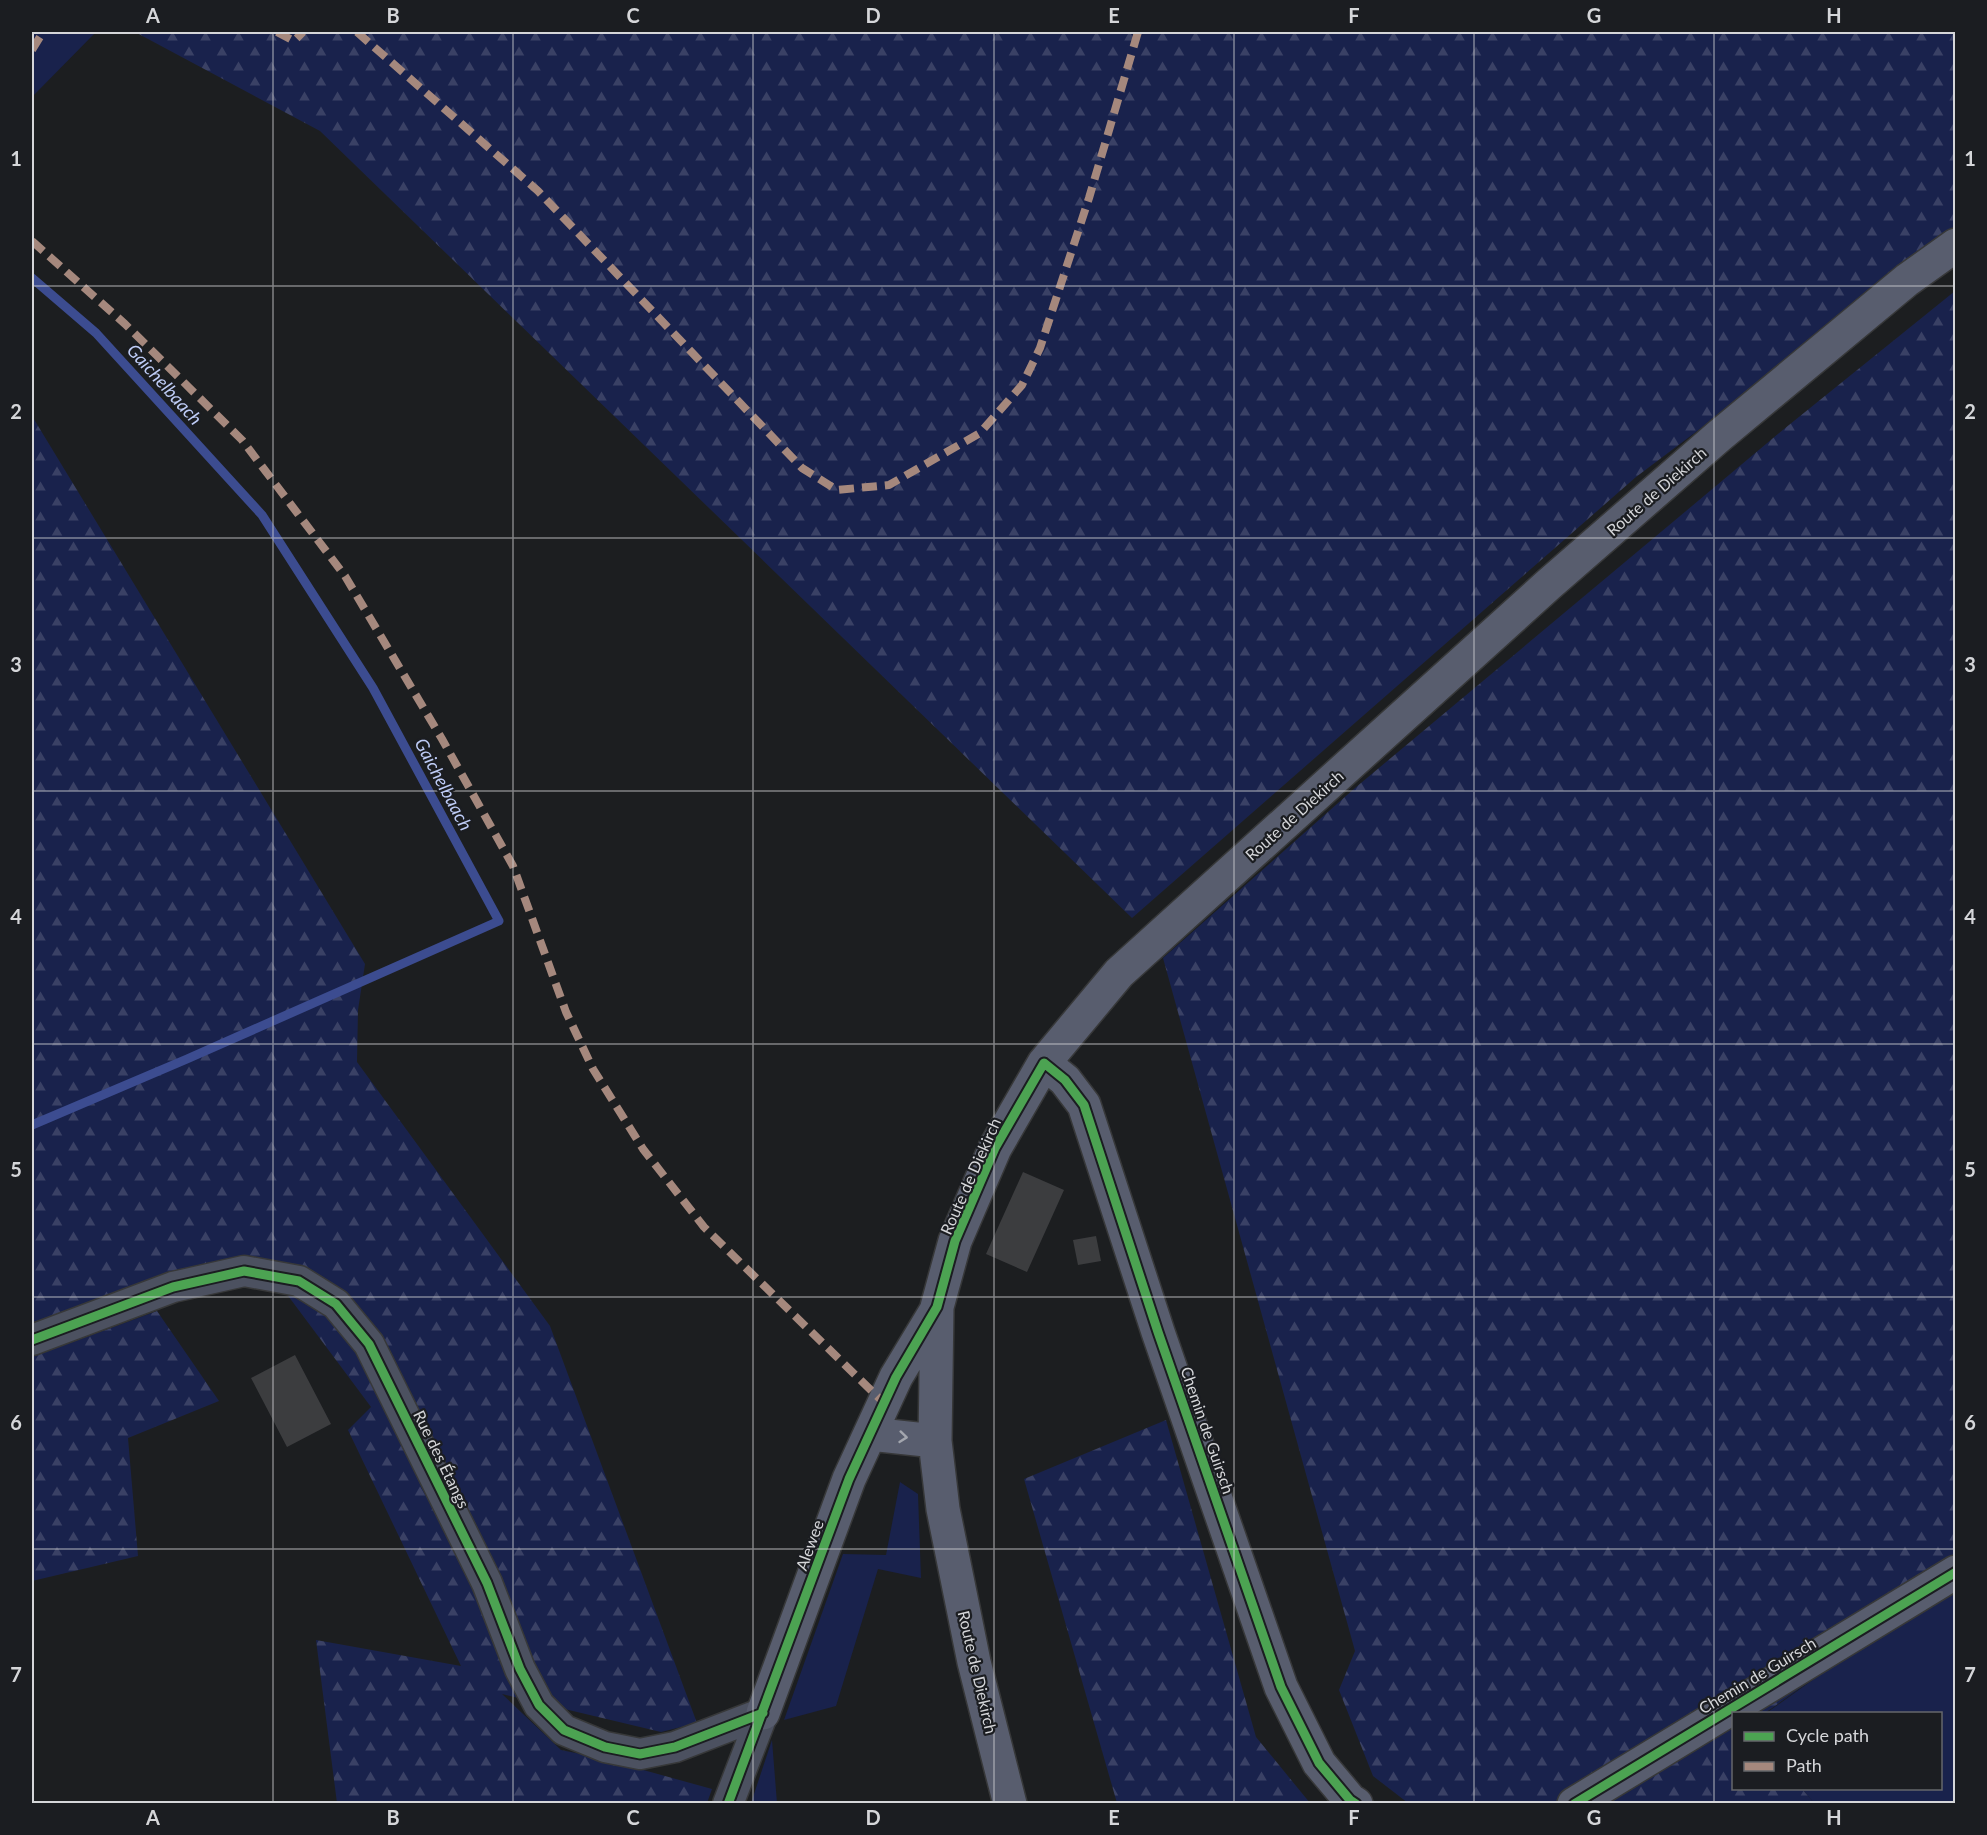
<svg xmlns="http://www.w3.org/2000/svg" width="1987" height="1835" viewBox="0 0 1987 1835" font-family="Lato,sans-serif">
<defs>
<pattern id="forest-firs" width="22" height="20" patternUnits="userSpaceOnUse" patternTransform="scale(1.5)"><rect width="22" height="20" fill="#19224c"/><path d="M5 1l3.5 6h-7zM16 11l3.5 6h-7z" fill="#3a4165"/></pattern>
</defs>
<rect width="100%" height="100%" fill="#1c1e20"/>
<path fill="#19224c" d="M32 32H96L32 97Z
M900 1482 918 1494 921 1578 878 1569 836 1706 784 1720 843 1554 886 1555Z
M1955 1590V1803H1814L1802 1789 1940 1788V1714H1765L1877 1634Z
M772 1740 777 1803H751Z"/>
<path fill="url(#forest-firs)" d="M135 32H1955V237L1636 477 1132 918 320 131Z
M1955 291V1568L1877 1634 1765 1713 1734 1714V1788L1802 1789 1814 1803H1408L1373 1776 1339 1690 1355 1651 1163 958 1355 788 1784 429Z
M32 416 365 964 358 1010 357 1062 550 1326 697 1723 661 1732 502 1694 561 1750 600 1758 712 1789 707 1803H337L316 1640 461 1666 348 1430 371 1407 283 1289 280 1268 32 1330Z
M157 1311 219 1401 128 1438 138 1556 32 1581V1357Z
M1166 1420 1256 1737 1310 1803H1117L1024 1479Z"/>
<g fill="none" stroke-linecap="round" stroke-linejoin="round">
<path stroke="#3c4c90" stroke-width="9" d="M32 278 96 333 262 515 373 688 499 921 187 1059 32 1125"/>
</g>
<path fill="#3c3d3f" d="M1023 1172 1064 1190 1027 1272 986 1254Z
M1096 1236 1101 1261 1078 1265 1073 1240Z
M295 1355 331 1424 287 1447 251 1378Z"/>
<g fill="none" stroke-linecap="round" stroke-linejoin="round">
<g stroke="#373839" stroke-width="33">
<path id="street" d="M32 1340 173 1287 244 1271 299 1281 336 1304 369 1344 487 1583 520 1669 539 1705 564 1730 605 1747 640 1754 675 1747 763 1713
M728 1804 763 1713"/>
</g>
<g stroke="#373839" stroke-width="36">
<path id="secondary" d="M1044 1063 1065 1080 1084 1105 1158 1332 1281 1687 1319 1763 1350 1800 1356 1804
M870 1434 935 1441
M763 1713 849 1479 896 1377 937 1309
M1010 1804 974 1662 943 1509 935 1441 937 1307 955 1241 995 1148 1044 1063 1119 973 1548 585 1719 436 1907 280 1956 245
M1574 1804 1956 1572"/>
</g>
<use href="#street" stroke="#4c5160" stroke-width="30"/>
<use href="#secondary" stroke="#585d6e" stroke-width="33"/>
<path stroke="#a5887d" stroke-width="8" stroke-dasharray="15 8" stroke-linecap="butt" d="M277 32 294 41 303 32
M357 32 538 191 802 468 837 490 889 485 980 433 1022 385 1040 348 1089 198 1138 32
M32 50 43 32
M32 241 125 324 242 440 345 576 442 739 513 866 566 1012 593 1069 643 1149 704 1227 883 1402"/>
<g stroke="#1b1d21" stroke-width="13">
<path id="cycleway" d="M32 1340 173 1287 244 1271 299 1281 336 1304 369 1344 487 1583 520 1669 539 1705 564 1730 605 1747 640 1754 675 1747 763 1713
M728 1804 849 1479 896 1377 937 1307 955 1241 995 1148 1044 1063 1065 1080 1084 1105 1158 1332 1281 1687 1319 1763 1350 1800 1356 1804
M1574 1804 1956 1572"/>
</g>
<use href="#cycleway" stroke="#4ca352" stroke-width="9"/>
</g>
<defs><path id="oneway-chevron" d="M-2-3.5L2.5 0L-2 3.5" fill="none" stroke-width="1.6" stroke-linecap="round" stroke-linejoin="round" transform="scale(1.5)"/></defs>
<use stroke="#a3a6ae" href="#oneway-chevron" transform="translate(903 1437) rotate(6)"/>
<path fill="none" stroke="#d5d6d9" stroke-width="1.5" stroke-opacity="0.55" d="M273 32V1804M513 32V1804M753 32V1804M994 32V1804M1234 32V1804M1474 32V1804M1714 32V1804M32 286H1956M32 538H1956M32 791H1956M32 1044H1956M32 1297H1956M32 1549H1956"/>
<g text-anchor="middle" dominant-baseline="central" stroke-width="4.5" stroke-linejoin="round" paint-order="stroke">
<g font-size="16" fill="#d5d6d9" stroke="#1b1d21">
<text transform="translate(1656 491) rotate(-41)">Route de Diekirch</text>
<text transform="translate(1294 815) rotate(-42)">Route de Diekirch</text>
<text transform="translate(970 1176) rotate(-66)">Route de Diekirch</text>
<text transform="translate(1208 1430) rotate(71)">Chemin de Guirsch</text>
<text transform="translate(442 1459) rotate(64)">Rue des Étangs</text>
<text transform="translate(809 1545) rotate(-70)">Alewee</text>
<text transform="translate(978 1672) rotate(77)">Route de Diekirch</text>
<text transform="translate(1757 1675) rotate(-31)">Chemin de Guirsch</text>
</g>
<g font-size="18" font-style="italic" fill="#beccf6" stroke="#1b1d21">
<text transform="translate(165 384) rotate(48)">Gaichelbaach</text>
<text transform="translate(444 784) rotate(62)">Gaichelbaach</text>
</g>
</g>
<rect width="1987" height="1835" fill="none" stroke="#1b1d21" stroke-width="66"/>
<rect x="1732" y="1712" width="210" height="78" fill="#1b1d21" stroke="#65676b" stroke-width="1.5"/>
<rect x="1744" y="1732" width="30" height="9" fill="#4ca352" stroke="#65676b" stroke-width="1.5"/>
<text x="1786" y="1742" font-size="18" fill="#d5d6d9">Cycle path</text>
<rect x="1744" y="1762" width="30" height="9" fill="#a5887d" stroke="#65676b" stroke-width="1.5"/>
<text x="1786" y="1772" font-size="18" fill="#d5d6d9">Path</text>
<rect x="33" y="33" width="1921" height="1769" fill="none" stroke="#d5d6d9" stroke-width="2"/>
<g font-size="20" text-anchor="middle" font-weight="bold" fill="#d5d6d9">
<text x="153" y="23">A</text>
<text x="393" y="23">B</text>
<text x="633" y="23">C</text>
<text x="873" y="23">D</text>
<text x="1114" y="23">E</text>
<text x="1354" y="23">F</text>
<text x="1594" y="23">G</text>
<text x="1834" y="23">H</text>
<text x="16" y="166">1</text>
<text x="1970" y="166">1</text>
<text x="16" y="419">2</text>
<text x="1970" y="419">2</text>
<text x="16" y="672">3</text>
<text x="1970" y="672">3</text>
<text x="16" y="924">4</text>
<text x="1970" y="924">4</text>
<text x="16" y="1177">5</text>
<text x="1970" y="1177">5</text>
<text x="16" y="1430">6</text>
<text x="1970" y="1430">6</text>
<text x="16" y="1682">7</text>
<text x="1970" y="1682">7</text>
<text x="153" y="1825">A</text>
<text x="393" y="1825">B</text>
<text x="633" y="1825">C</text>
<text x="873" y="1825">D</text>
<text x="1114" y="1825">E</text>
<text x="1354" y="1825">F</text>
<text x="1594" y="1825">G</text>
<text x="1834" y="1825">H</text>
</g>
</svg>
